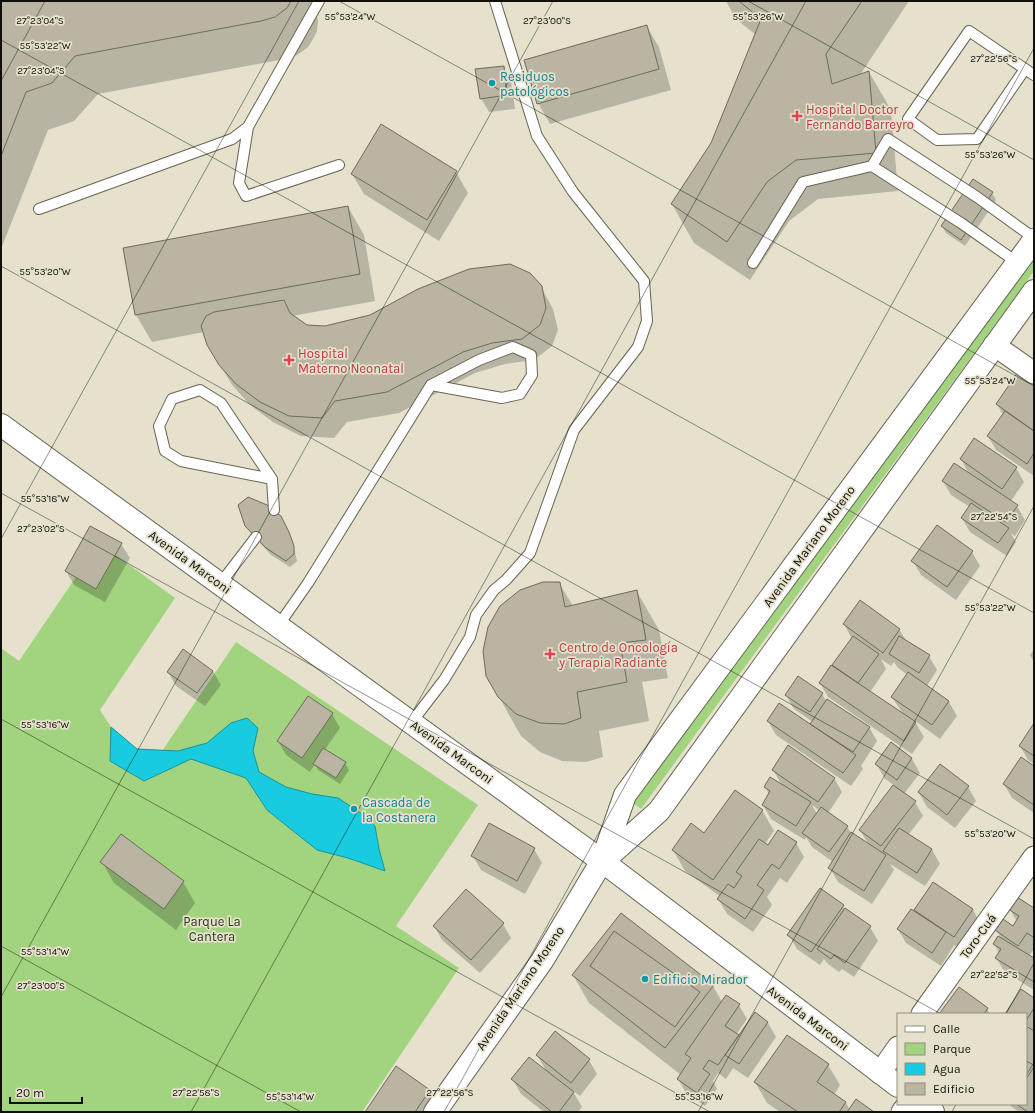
<svg xmlns="http://www.w3.org/2000/svg" width="1035" height="1113" viewBox="0 0 1035 1113" font-family="Karla,sans-serif">
<rect width="100%" height="100%" fill="#e6e1cd"/>
<path fill="#a2d37e" d="M1034 254V271L641 809 633 803Z
M99 543 175 598 100 710 111 727 137 749 162 751 236 642 478 805 396 926 459 968 362 1112H1V648L19 661Z"/>
<path fill="#19cbdf" stroke="#17939f" d="M247 718 258 728 253 751 259 772 286 787 312 794 338 798 365 816 375 826 379 849 385 871 348 858 317 850 267 810 246 778 191 759 144 781 110 761 111 727 137 749 178 751 207 743 231 723Z"/>
<path fill="#0003" fill-rule="evenodd" d="M1 1H310L318 20 317 31 312 41 308 47 297 55 284 59 98 94 74 121 48 130 1 249Z
M726 1H909L860 75 869 72 891 110 898 191 818 199 789 221 750 280 694 243 672 204 712 144 756 35 736 19Z
M647 27 659 47 671 90 550 124 538 103Z
M503 67 511 81 515 109 489 112 481 98Z
M456 172 468 193 439 241 364 194 352 174Z
M992 193 996 200 965 246 946 233 942 226Z
M348 207 364 235 375 301 292 316 307 326 325 327 541 287 553 309 558 330 552 346 534 360 505 364 475 373 399 413 347 422 334 438 301 436 273 422 250 405 233 386 220 366 204 332 152 342 136 315Z
M1034 384V476L996 450 988 436 1003 415 997 404Z
M961 459 1016 468 1024 482 1011 501 1017 506 1025 520 1015 536 1011 533 1016 542 1007 556 970 532 962 518 970 507 951 495 943 481 969 474Z
M249 498 257 501 280 517 292 539 297 561 290 567 271 555 251 533 246 526Z
M91 527 121 544 130 558 105 602 74 585 66 571Z
M972 552 980 566 956 600 921 575 913 561Z
M559 583 573 606 637 592 659 630 668 678 642 682 649 721 599 731 603 757 586 762 562 761 540 752 521 736 499 697Z
M844 624 899 629 907 642 929 656 937 670 927 686 949 702 957 716 940 739 914 720 924 737 912 754 828 697 820 683 836 670 834 665 852 639ZM881 659 891 666 894 662 898 668 908 675 892 697 903 714 870 692 886 669Z
M1034 649V662L1030 655Z
M213 671 221 685 205 706 176 686 168 672Z
M798 677 822 694 827 702 869 727 877 741 861 766 863 769 851 786 776 735 768 721 811 726 813 722 794 709 786 695Z
M332 714 340 728 324 751 345 763 349 770 340 784 318 770 315 764 310 772 286 755 278 741Z
M1034 724V764L1028 760 1020 746Z
M892 744 912 759 920 773 904 794 915 802 923 816 908 835 932 850 940 864 925 886 890 864 894 870 872 904 838 882 830 868 833 862 812 847 806 837 805 840 771 819 763 805 769 794 765 787 782 785 773 770 834 778 842 792 828 813 847 827 852 834 869 845 860 830 894 785 885 779 877 765ZM812 805 820 811 817 814Z
M1034 767V813L1012 798 1004 784Z
M968 787 976 801 955 828 927 807 919 793Z
M762 810 774 831 765 844 768 846 778 831 796 843 804 857 787 883 780 878 767 897 772 905 753 932 727 914 719 900 721 897 685 871 673 850Z
M121 836 183 882 195 903 176 930 114 883 102 862Z
M534 849 542 863 525 894 481 870 473 856Z
M934 883 973 910 981 924 962 951 954 945 941 966 906 943 898 929 918 915 915 910Z
M843 905 845 909 870 927 878 941 854 977 842 969 839 972 827 963 824 959 820 965 797 949 789 935Z
M1010 909H1034V949L1029 956 1034 959V990L1005 972 996 958 999 953 994 944 1002 939 996 930 1013 927 1017 922Z
M503 924 511 938 480 973 442 940 434 926Z
M573 975 713 986 722 1002 739 1005 747 1019 736 1035 739 1036 768 1023 776 1037 748 1078 733 1068 726 1079 718 1073 713 1081 717 1089 705 1106 686 1093 678 1079 681 1075 589 1003Z
M1034 999V1112H1019L1008 1104H1026V1014H1006Z
M987 1009 990 1014H940Z
M537 1055 589 1060 597 1074 580 1096 572 1090 582 1107 578 1112H544L521 1094 513 1080 547 1072Z
M828 1065 840 1085 834 1095 846 1103 850 1110 872 1112H780L767 1103 755 1082Z
M429 1090 437 1104 432 1112H366Z"/>
<path fill="#bab5a2" stroke="#6f6a59" d="M1 1H291L287 8 275 17 261 21 75 56 52 83 26 92 1 156Z
M739 1H862L826 54 832 84 869 71 876 153 796 160 767 182 727 242 671 204 711 143 761 19Z
M647 25 659 69 537 104 524 60Z
M504 66 507 95 480 99 475 69Z
M381 124 457 171 427 220 351 174Z
M973 179 993 192 961 240 941 226Z
M348 206 360 274 135 315 123 248Z
M510 264 530 273 542 286 546 308 540 325 522 339 492 343 463 352 387 392 335 401 322 418 289 416 260 402 236 384 219 365 207 345 201 326 206 316 214 312 284 300 290 313 307 325 325 326 370 315 418 289 469 269Z
M1018 372 1034 383V431L996 404Z
M1005 411 1034 431V453L1027 464 987 436Z
M974 438 1017 467 1002 489 960 459Z
M954 463 1018 505 1006 522 942 481Z
M248 497 267 505 281 516 289 532 294 546V554L286 561 266 548 245 526 238 505Z
M971 503 1009 528 998 543 961 518Z
M937 525 973 551 947 587 911 561Z
M90 526 122 543 96 589 65 571Z
M543 582H560L565 607 637 590 646 640 620 643 627 682 577 692 581 718 564 724 540 723 516 714 498 697 486 676 483 651 488 627 500 606 520 590Z
M860 600 900 629 883 653 843 624Z
M853 636 879 654 858 683 832 665Z
M899 636 930 655 919 673 889 654Z
M183 649 213 671 197 693 167 672Z
M831 665 916 722 904 741 819 683Z
M908 672 949 701 932 725 891 697Z
M798 676 823 693 810 712 785 695Z
M308 696 333 713 302 758 277 741Z
M827 699 870 727 853 752 810 724Z
M779 703 856 755 843 773 767 721Z
M1034 723V756L1019 746Z
M891 742 912 758 897 780 875 764Z
M788 745 835 778 818 802 772 770Z
M323 748 346 762 336 778 313 764Z
M1021 757 1034 766V805L1003 784Z
M940 764 969 786 947 815 918 792Z
M770 777 811 802 796 826 762 805 770 791 764 787Z
M893 785 916 801 881 846 859 830Z
M735 790 763 810 713 880 672 850 691 823 704 833Z
M821 807 848 826 829 852 802 833Z
M489 823 535 848 517 881 471 856Z
M899 828 932 849 917 873 883 851Z
M778 830 797 842 779 869 772 864 757 885 764 890 745 919 717 899 728 884 734 888 742 876 736 872 759 839 768 845Z
M851 832 886 855 864 891 828 868Z
M121 834 184 881 164 909 100 862Z
M933 882 973 909 954 937 914 910Z
M820 888 844 905 811 952 787 935Z
M466 889 504 923 471 960 433 926Z
M1017 897 1034 908V936L1033 937 1027 933 1018 946 995 930 1003 919 1013 926 1019 916 1008 909Z
M845 908 871 926 845 963 834 955 831 959 817 949Z
M911 909 946 932 932 953 897 929Z
M621 913 714 985 665 1048 572 975Z
M614 931 700 992 675 1027 590 966Z
M998 936 1034 958V982L995 958 1001 949 993 944Z
M959 987 988 1008 984 1014H939Z
M1021 989 1034 998V1008L1026 1021V1014H1005Z
M726 995 740 1004 725 1026 739 1035 718 1065 709 1060 703 1069 710 1074 697 1093 677 1079 691 1058 685 1054Z
M755 1012 768 1022 739 1064 725 1055Z
M1026 1026 1034 1031V1063L1026 1075Z
M555 1031 590 1059 571 1083 536 1055Z
M787 1035 829 1064 817 1082 846 1102 839 1112H798L754 1082Z
M529 1057 574 1092 559 1112H552L511 1079Z
M396 1066 430 1090 415 1112H365Z
M1034 1067V1112H1028L1016 1104H1026V1079Z
M856 1099 874 1112H847Z"/>
<g fill="none" stroke-linecap="round" stroke-linejoin="round">
<g stroke="#686352" stroke-width="12">
<path id="service" d="M1025 69 977 139 937 140 908 119 969 31 1025 69 1034 75
M248 127 239 183 246 196 339 165
M872 166 961 223 1018 263
M39 209 232 139 248 127 319 1
M753 263 803 182 872 166 888 139 977 197 1034 238
M272 479 181 461 165 451 159 426 172 399 200 390 221 403 272 479 274 510
M220 584 256 537
M278 626 308 583 431 385 479 360 513 347 531 355 532 375 520 394 502 398 431 385
M411 723 444 680 458 657 470 637 476 615 494 590 506 580 530 553 574 430 638 347 647 321 644 281 573 192 537 136 495 1"/>
</g>
<g stroke="#686352" stroke-width="23">
<path id="minor" d="M994 345 1034 373
M922 1014 1034 857
M880 1073 898 1047
M902 1112 908 1104"/>
</g>
<g stroke="#686352" stroke-width="24">
<path id="secondary" d="M1 425 602 861 898 1086
M603 861 659 811 1034 291
M922 1104 933 1112
M435 1112 542 961 602 861 625 795 1034 240"/>
</g>
<use href="#service" stroke="#fff" stroke-width="10"/>
<use href="#minor" stroke="#fff" stroke-width="21"/>
<use href="#secondary" stroke="#fff" stroke-width="22"/>
</g>
<path fill="none" stroke="#110f09" stroke-width="1" stroke-opacity="0.45" d="M339 1 1034 386M748 1 1034 160M1 40 1034 613M1 81 45 1M1 266 1034 839M1 493 941 1014M1 539 299 1M1 719 710 1112M1 946 301 1112M1 997 553 1M1006 1014 1034 963M1026 1061 1034 1065M191 1112 806 1M444 1112 1034 48M698 1112 1034 506M952 1112 956 1104"/>
<g fill="#0f9aa8" stroke="#e6e1cd" stroke-width="1.5">
<circle cx="492" cy="83" r="4"/>
<circle cx="354" cy="809" r="4"/>
<circle cx="645" cy="979" r="4"/>
</g>
<g fill="#e0444e" stroke="#e6e1cd" stroke-width="1.5">
<path d="M795 110h4v4h4v4h-4v4h-4v-4h-4v-4h4z"/>
<path d="M287 354h4v4h4v4h-4v4h-4v-4h-4v-4h4z"/>
<path d="M548 648h4v4h4v4h-4v4h-4v-4h-4v-4h4z"/>
</g>
<g text-anchor="middle" dominant-baseline="central" stroke-width="3.5" stroke-linejoin="round" paint-order="stroke">
<g font-size="13" fill="#0d838f" stroke="#e6e1cd" text-anchor="start">
<text x="500" y="76">Residuos<tspan x="500" dy="15">patológicos</tspan></text>
<text x="362" y="802">Cascada de<tspan x="362" dy="15">la Costanera</tspan></text>
<text x="653" y="979">Edificio Mirador</text>
</g>
<g font-size="13" fill="#be3a42" stroke="#e6e1cd" text-anchor="start">
<text x="806" y="109">Hospital Doctor<tspan x="806" dy="15">Fernando Barreyro</tspan></text>
<text x="298" y="353">Hospital<tspan x="298" dy="15">Materno Neonatal</tspan></text>
<text x="559" y="647">Centro de Oncología<tspan x="559" dy="15">y Terapia Radiante</tspan></text>
</g>
<g font-size="13" fill="#110f09" stroke="#e6e1cd">
<text transform="translate(809 546) rotate(-54)">Avenida Mariano Moreno</text>
<text transform="translate(190 562) rotate(36)">Avenida Marconi</text>
<text transform="translate(452 752) rotate(36)">Avenida Marconi</text>
<text transform="translate(978 936) rotate(-54)">Toro-Cuá</text>
<text transform="translate(520 988) rotate(-56)">Avenida Mariano Moreno</text>
<text transform="translate(808 1018) rotate(37)">Avenida Marconi</text>
</g>
<g font-size="13" fill="#263a16" stroke="#e6e1cd">
<text x="212" y="921">Parque La<tspan x="212" dy="15">Cantera</tspan></text>
</g>
</g>
<g font-size="10" text-anchor="middle" fill="#110f09" stroke="#e6e1cd" stroke-width="3.5" stroke-linejoin="round" paint-order="stroke">
<text x="350" y="20">55°53'24"W</text>
<text x="758" y="20">55°53'26"W</text>
<text x="40" y="24">27°23'04"S</text>
<text x="547" y="24">27°23'00"S</text>
<text x="45" y="49">55°53'22"W</text>
<text x="994" y="62">27°22'56"S</text>
<text x="41" y="74">27°23'04"S</text>
<text x="990" y="158">55°53'26"W</text>
<text x="45" y="275">55°53'20"W</text>
<text x="990" y="384">55°53'24"W</text>
<text x="45" y="502">55°53'18"W</text>
<text x="994" y="520">27°22'54"S</text>
<text x="41" y="532">27°23'02"S</text>
<text x="990" y="611">55°53'22"W</text>
<text x="45" y="728">55°53'16"W</text>
<text x="990" y="837">55°53'20"W</text>
<text x="45" y="955">55°53'14"W</text>
<text x="994" y="978">27°22'52"S</text>
<text x="41" y="989">27°23'00"S</text>
<text x="196" y="1096">27°22'58"S</text>
<text x="450" y="1096">27°22'56"S</text>
<text x="290" y="1100">55°53'14"W</text>
<text x="699" y="1100">55°53'16"W</text>
</g>
<rect width="1035" height="1113" fill="none" stroke="#110f09" stroke-width="4"/>
<rect x="897" y="1013" width="130" height="92" fill="#e6e1cd" stroke="#918d7f"/>
<rect x="905" y="1026" width="20" height="6" fill="#ffffff" stroke="#918d7f"/>
<text x="933" y="1033" font-size="12" fill="#110f09">Calle</text>
<rect x="905" y="1043" width="20" height="12" fill="#a2d37e" stroke="#918d7f"/>
<text x="933" y="1053" font-size="12" fill="#110f09">Parque</text>
<rect x="905" y="1063" width="20" height="12" fill="#19cbdf" stroke="#918d7f"/>
<text x="933" y="1073" font-size="12" fill="#110f09">Agua</text>
<rect x="905" y="1083" width="20" height="12" fill="#bab5a2" stroke="#918d7f"/>
<text x="933" y="1093" font-size="12" fill="#110f09">Edificio</text>
<path d="M10 1097v6h72v-6" fill="none" stroke="#110f09" stroke-width="2"/>
<text x="16" y="1097" font-size="12" fill="#110f09" stroke="#e6e1cd" stroke-width="3" paint-order="stroke">20 m</text>
</svg>
